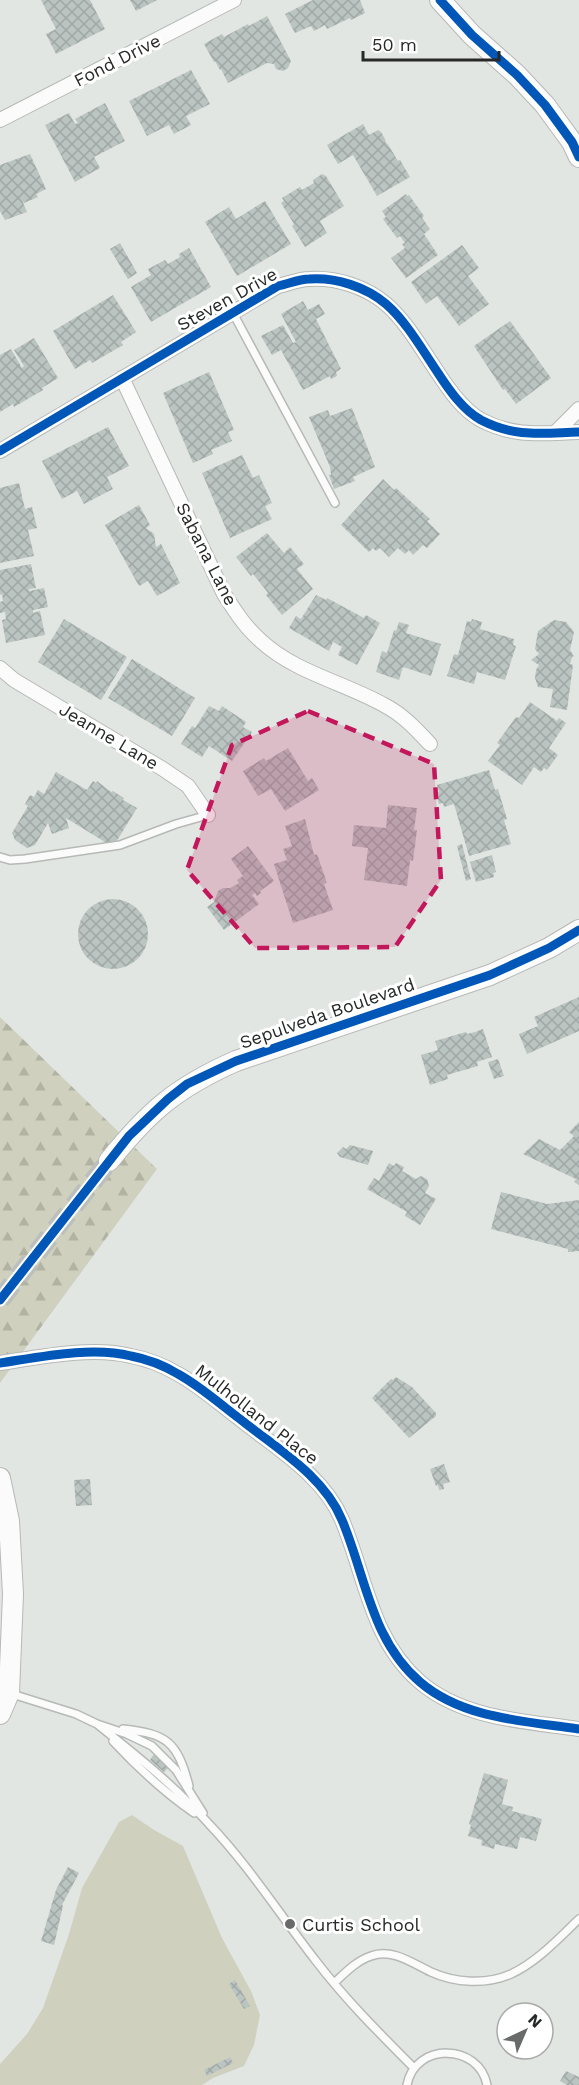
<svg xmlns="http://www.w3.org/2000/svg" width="579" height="2085" viewBox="0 0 579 2085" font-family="'Work Sans',sans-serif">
<defs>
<pattern id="forest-firs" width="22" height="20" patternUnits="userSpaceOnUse" patternTransform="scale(1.5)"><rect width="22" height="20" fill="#cfd1be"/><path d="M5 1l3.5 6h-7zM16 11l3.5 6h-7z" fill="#b2b3a3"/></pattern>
<pattern id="building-cross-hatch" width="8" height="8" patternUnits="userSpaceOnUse" patternTransform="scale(1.5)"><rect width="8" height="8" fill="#bac4c1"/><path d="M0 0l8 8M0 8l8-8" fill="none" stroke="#a0a8a6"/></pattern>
</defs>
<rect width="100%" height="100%" fill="#e2e6e3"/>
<path fill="#cfd1be" d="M132 1815 154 1830 183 1846 222 1938 251 1991 260 2015 254 2045 244 2066 213 2078 202 2085H0V2064L27 2034 43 2008 69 1934 82 1888 119 1822Z"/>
<path fill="url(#forest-firs)" d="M0 1017 157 1169 0 1383Z"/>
<path fill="url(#building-cross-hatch)" d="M41 0H90L105 29 56 54 46 34 56 29Z
M130 0H157L136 11Z
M313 0H360L365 13 351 20 350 18 327 29 325 25 314 31 311 26 295 33 285 14Z
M267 16 291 61 288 68 283 71 276 69 274 64 267 63 228 83 221 69 220 70 215 61 214 62 204 44 222 34 224 37 248 24 249 26Z
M191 70 210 104 186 116 191 125 174 134 169 125 147 136 129 101Z
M105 103 125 141 94 157 100 168 75 182 45 125 69 113 75 124 78 123 75 119Z
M363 124 369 135 378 130 381 132 385 139 386 144 387 143 398 161 400 160 410 177 377 196 353 155 338 164 327 145Z
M30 154 46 189 36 194 38 197 24 203 22 200 27 212 5 220 0 211V165Z
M322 174 326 176 344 206 320 221 327 233 305 247 292 226 294 224 281 203 284 201 282 198 300 187 302 190 314 183 313 180Z
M406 194 407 196 409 195 424 216 422 218 430 229 424 234 438 255 406 278 391 258 405 248 402 244 405 243 400 236 397 238 383 219 386 217 382 211Z
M265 201 291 244 237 276 205 222 229 207 236 219Z
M120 243 137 273 128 279 110 249Z
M462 245 479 268 468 276 489 304 459 326 437 296 426 304 411 282Z
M189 248 211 287 151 322 131 287 151 275 148 269 165 260 168 264 180 257 179 254Z
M113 295 136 332 121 342 123 345 92 363 90 360 75 369 53 331Z
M303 301 308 310 319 304 325 314 316 319 341 369 336 372 337 376 331 379 330 376 303 390 281 350 272 355 261 336 283 325 293 343 296 342 281 314Z
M510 321 551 378 516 404 505 389 503 390 474 346Z
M34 338 58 378 42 388 43 390 14 407 13 404 0 412V355L11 349 22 368 24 366 14 350Z
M209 372 234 430 228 432 232 441 211 450 213 454 193 463 163 393Z
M352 408 375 467 353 477 355 481 334 489 329 475H331L330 467 309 417 328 410 330 416Z
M108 427 129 466 107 477 113 489 84 504 77 491 62 499 42 461Z
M242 455 253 478 259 475 272 503 265 506 272 519 230 538 202 473Z
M383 479 394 490 396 488 430 519 427 521 440 534 427 548 423 545 413 555 409 550 405 554 398 548 389 557 380 548 376 551 373 548 369 552 341 525Z
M19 483 25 509 32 507 37 528 28 530 34 556 0 563V488Z
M139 505 150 525 146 528 154 534 156 547 161 544 180 583 157 596 148 581 139 586 105 525Z
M267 533 284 553 290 547 304 564 297 569 313 589 282 615 266 595 268 593 253 574 251 576 236 557Z
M31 564 36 588 29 589V591L44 588 48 607 33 610V613L40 611 45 635 6 643 2 620 6 619 5 612 0 613V602L3 601 2 594 0 595V570Z
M316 595 326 600 327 598 364 618 366 615 380 623 357 665 338 655 342 647 333 642 329 651 289 628 296 616 301 619Z
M64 619 127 657 101 700 38 662Z
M472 619 482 622 480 629 514 639 513 645 516 646 505 680 477 672 474 684 447 676 454 654 458 655 467 621 471 622Z
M554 620 566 622 574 632 570 650 574 656 572 657 570 664 573 665 567 710 550 707 553 689 538 687 535 678 536 670 539 665 531 660 539 654 535 649 538 631Z
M399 622 409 625 406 633 441 644 431 676 403 667 399 680 376 672 382 651 387 653 394 630 396 631Z
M132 659 195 698 172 736 108 698Z
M530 702 557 721 559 718 566 723 549 748 558 755 547 770 544 768 541 772 534 767 522 785 488 761 500 745 497 743 516 717 519 718Z
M209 706 219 711 222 706 246 722 243 727 252 732 232 761 209 746 202 757 181 744 192 726 195 728Z
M288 748 308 781 312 778 319 790 285 811 271 789 258 796 243 771 264 758 266 761Z
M489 770 495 790 498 789 507 819 504 820 511 844 469 856 454 804 444 807 443 803 439 804 436 793 439 792 437 785Z
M56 772 87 790 93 781 96 783 97 781 111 792 113 791 124 798 123 800 137 808 113 847 66 818 69 828 52 834 48 823 35 845 27 848 15 840 12 833 28 806 25 804 30 795 34 797 38 790 44 794Z
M388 805 417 808 414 830H417L413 861 410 860 407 886 364 880 368 848 352 846 354 825 386 828Z
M305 819 314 855 317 854 327 883 324 884 333 910 293 923 274 864 287 860 283 849 292 846 285 826Z
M462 844 471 879 466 881 457 846Z
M248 846 274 881 260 891 261 893 257 896 255 893 252 895 259 904 224 930 207 907 214 902 218 891 223 888H230L239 883 237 880 243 876 231 859Z
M492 855 496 872 493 873 494 877 476 882 470 862Z
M78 934a35 35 0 1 1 70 0a35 35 0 1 1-70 0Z
M579 997V1031L527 1054 519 1034 538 1026 534 1017Z
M483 1029 492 1057 477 1062 478 1066 447 1075 448 1079 430 1085 421 1055 438 1050 435 1041 466 1032 467 1034 475 1032Z
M498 1059 504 1076 494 1079 488 1062Z
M579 1122V1185L574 1182 576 1179 523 1154 539 1139 560 1150 574 1136 569 1132Z
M350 1145 373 1151 368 1165 340 1157 337 1153 343 1147 346 1149Z
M389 1163 394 1166 396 1163 404 1167 402 1171 416 1179 421 1176 427 1179 429 1186 425 1193 436 1199 420 1225 405 1216 407 1212 367 1189 374 1178 379 1181Z
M501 1192 547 1204 579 1200V1251L568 1252V1249L491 1229Z
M396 1377 412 1387 436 1413V1416L409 1438 372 1398 391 1379 393 1380Z
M444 1464 450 1482 443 1484 444 1489 439 1490 438 1485 436 1486 430 1469Z
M90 1479 92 1505 76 1506 74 1480Z
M155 1753 170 1766 164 1772 150 1760Z
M484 1773 508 1780 502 1804 513 1807 512 1811 542 1819 536 1841 520 1837 517 1849 495 1844 494 1849 481 1845 482 1840 468 1836 471 1825 469 1824Z
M68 1867 79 1873 62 1905 63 1906 54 1945 41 1941 56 1890Z
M235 1980 250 2006 244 2009 229 1984Z
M230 2057 233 2063 207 2076 204 2070Z
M566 2071 579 2077V2085H567L560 2081Z"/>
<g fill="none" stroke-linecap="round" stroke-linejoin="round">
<path stroke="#bcc0bd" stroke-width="20" stroke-dasharray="20 10" stroke-linecap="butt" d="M0 1300 109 1161"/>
<g stroke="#b6b9b6" stroke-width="10">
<path id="service" d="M233 313 335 503
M0 857 10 860 25 859 120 845 176 824 208 815
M12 1694 76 1714 97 1724 127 1734 152 1746 176 1770 203 1813
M97 1724C136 1755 175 1786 209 1824 249 1866 280 1915 316 1961 345 1999 380 2034 414 2068
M123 1729C167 1734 177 1741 189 1786
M113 1741C138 1768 164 1792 194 1813
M334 1983C345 1973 356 1961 371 1956 392 1948 412 1963 431 1972 455 1983 486 1985 511 1974 537 1962 558 1939 579 1919
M407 2085C415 2042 479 2043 487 2085"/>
</g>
<g stroke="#b6b9b6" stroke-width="16">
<path id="minor" d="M0 120 234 0
M122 378 224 594C235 611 245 627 261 641 296 673 343 682 384 705 402 714 416 729 430 744
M555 433 579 409
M0 451 278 286C288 284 299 279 309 279 336 277 366 287 386 304 406 321 423 351 438 373 449 390 463 410 481 420 516 438 542 433 579 432
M0 668 14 680 163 769 188 786 208 815
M0 1363C40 1357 92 1346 131 1356 147 1359 163 1365 178 1374 200 1386 220 1404 240 1419 276 1448 324 1476 342 1520 366 1577 371 1640 420 1682 463 1719 525 1721 579 1729"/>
</g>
<g stroke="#b6b9b6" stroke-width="22">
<path id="secondary" d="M440 0 472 35 517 75 545 105 572 142 579 157
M109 1161C149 1111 177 1087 236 1061L490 975 549 948 579 930
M0 1478 9 1521 13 1594 9 1693 0 1714"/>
</g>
<use href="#service" stroke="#fbfbfb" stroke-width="7"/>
<use href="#minor" stroke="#fbfbfb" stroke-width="14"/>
<use href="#secondary" stroke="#fbfbfb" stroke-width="20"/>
<g stroke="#fff" stroke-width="13">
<path id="cycleway" d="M440 0 472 35 517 75 545 105 572 142 579 157
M0 451 278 286C288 284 299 279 309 279 336 277 366 287 386 304 406 321 423 351 438 373 449 390 463 410 481 420 516 438 542 433 579 432
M0 1300 129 1136 168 1099 187 1084 236 1061 490 975 549 948 579 930
M0 1363C40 1357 92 1346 131 1356 147 1359 163 1365 178 1374 200 1386 220 1404 240 1419 276 1448 324 1476 342 1520 366 1577 371 1640 420 1682 463 1719 525 1721 579 1729"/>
</g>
<use href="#cycleway" stroke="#0057b8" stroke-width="9"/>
</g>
<path fill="#c2185b" fill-opacity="0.2" stroke="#c2185b" stroke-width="4.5" stroke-dasharray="12 8" stroke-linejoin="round" d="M308 711 434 764 441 880 395 947 255 948 187 870 232 745Z"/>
<circle fill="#686b69" stroke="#fff" stroke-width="2" cx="290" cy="1924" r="6"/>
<g text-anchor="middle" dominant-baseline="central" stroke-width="6" stroke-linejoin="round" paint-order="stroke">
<g font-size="18" fill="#262927" stroke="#fff">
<text transform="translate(117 60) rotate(-27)">Fond Drive</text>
<text transform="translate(227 299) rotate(-29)">Steven Drive</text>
<text transform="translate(207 554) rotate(63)">Sabana Lane</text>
<text transform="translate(109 736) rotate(31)">Jeanne Lane</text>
<text transform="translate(327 1013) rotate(-19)">Sepulveda Boulevard</text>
<text transform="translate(257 1414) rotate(38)">Mulholland Place</text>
</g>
<g font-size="18" fill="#262927" stroke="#fff" text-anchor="start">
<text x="302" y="1924">Curtis School</text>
</g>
</g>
<g transform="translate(525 2031) rotate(44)"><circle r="28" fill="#ffffff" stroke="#a8a9a9" stroke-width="1.5"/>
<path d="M0-4.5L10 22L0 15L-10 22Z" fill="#686b69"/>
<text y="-9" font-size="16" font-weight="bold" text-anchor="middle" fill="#262927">N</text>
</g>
<path d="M363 51v9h136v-9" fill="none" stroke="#262927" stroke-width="3"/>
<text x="372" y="51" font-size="18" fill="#262927" stroke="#ffffff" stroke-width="4.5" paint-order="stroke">50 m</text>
</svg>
